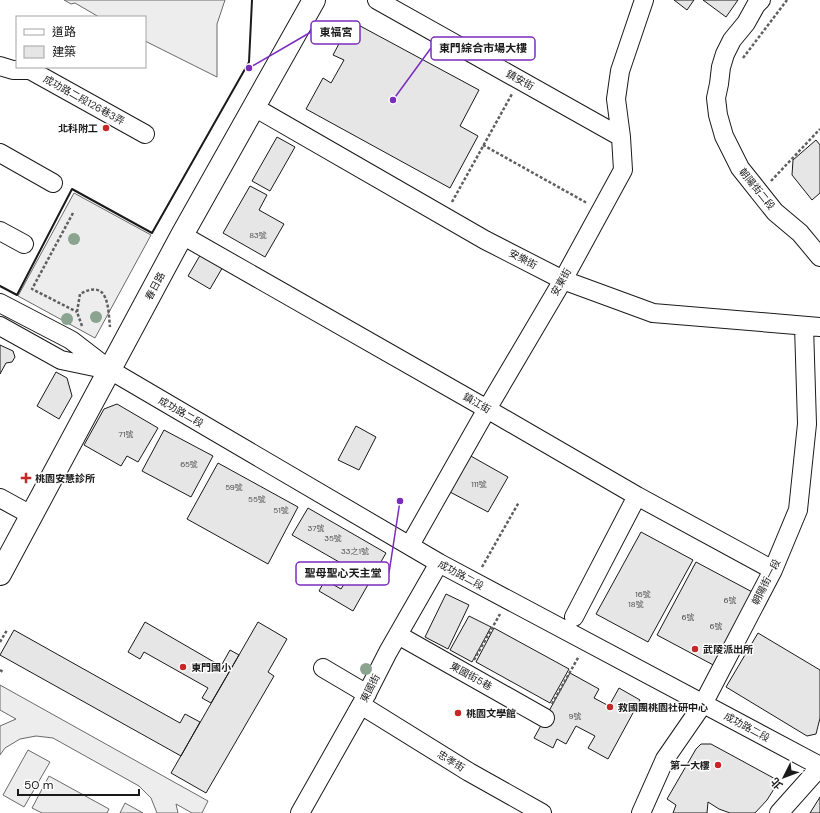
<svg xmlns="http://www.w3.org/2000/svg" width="820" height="813" viewBox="0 0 820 813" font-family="'DM Sans','Noto Sans TC',sans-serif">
<rect width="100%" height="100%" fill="#fff"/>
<path fill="#ededed" stroke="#6a6a6a" d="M64 0H225L217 24V77L145 41V17H99L75 3 71 4Z
M74 193 151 235 95 338 18 296Z
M0 685 208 801 202 813H192L176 804 178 813H157L151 798 139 786 53 738 36 736 20 739 5 748 0 755V726L16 719 0 710Z
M28 750 50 762 24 807 3 795Z
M49 776 109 809 107 813H42L32 808Z
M125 803 143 813H120Z"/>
<path fill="#e6e6e6" stroke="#1a1a1a" d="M674 0H694L687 10Z
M703 0H738L726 17Z
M351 21 479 90 460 126 478 136 450 188 306 109 323 78 331 83 344 60 333 55Z
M277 137 295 147 270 191 252 181Z
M816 140 820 145V193L812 200 792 175 793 160Z
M250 186 267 195 259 210 284 224 265 257 223 233Z
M202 252 224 265 210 289 188 276Z
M0 345 13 351 15 357 12 362 6 363 0 374Z
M56 372 67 378 72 396 59 419 37 406Z
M117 404 158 428 138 462 127 456 121 466 84 445 104 409Z
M356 426 376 437 359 470 338 460Z
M164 430 213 456 191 497 142 471Z
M469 455 508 477 488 512 450 492Z
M218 463 298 507 268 564 187 519Z
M308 508 386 553 353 611 319 591 325 580 341 589 353 570 292 535Z
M641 532 693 560 648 642 596 614Z
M696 562 756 594 717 667 657 635Z
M446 594 469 605 448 649 425 637Z
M469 616 491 627 472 662 450 650Z
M145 622 221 666 230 650 239 655 211 703 202 698 208 688 144 652 140 659 128 652Z
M258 622 287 639 268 672 274 676 206 793 171 773Z
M494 628 569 669 550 703 476 662Z
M14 630 180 723 185 714 200 722 181 756 0 655Z
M758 633 820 670V718L816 734 807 736 726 687Z
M570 673 599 689 594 698 609 706 619 688 640 700 608 759 588 748 595 736 576 726 566 744 557 739 553 748 534 738Z
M701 744H711L779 781 767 800 755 813H730L719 809 708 802 707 813H673L676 805 667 799 696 749Z
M820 797V813H810Z"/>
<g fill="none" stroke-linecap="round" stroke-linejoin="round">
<g stroke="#1a1a1a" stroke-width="20">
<path id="minor" d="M377 0 621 137
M761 0 756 5 746 23 732 40 725 54 721 67 719 84 716 98 718 115 724 136 740 168 775 212 800 233 820 257
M0 66 13 70H30L145 134
M254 107 485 240 563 280 653 313 820 327
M0 153 53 183
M0 231 24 244
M182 235 487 409 637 496 773 570
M0 303 71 340 110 370 439 563 820 766
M0 326 61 360 104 369
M0 498 31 515
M410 545 487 409 563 280 623 170 621 137 616 99 620 71 644 0
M574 617 637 496
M398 635 545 718
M323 668 367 694
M361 705 469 772 542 813
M300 813 361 705 388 652 439 563
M641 813 665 759 703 704 773 570 798 510 807 424 804 326
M779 813 820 767"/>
</g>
<g stroke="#1a1a1a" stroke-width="24">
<path id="major" d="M0 574 182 235 314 0"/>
</g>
<path stroke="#5f5f5f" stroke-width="2.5" stroke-dasharray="3 2" stroke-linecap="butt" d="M743 58 787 0
M483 145 587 203
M771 181 820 129
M452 202 512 94
M73 213 32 289 77 312
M82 326 77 312 80 294C109 278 108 308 110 327
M482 567 519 502
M0 642 7 630
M474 660 500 614
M0 670 3 672
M552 704 579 656"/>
<use href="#minor" stroke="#fff" stroke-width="18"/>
<use href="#major" stroke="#fff" stroke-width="22"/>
<path stroke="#1a1a1a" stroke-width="2" d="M0 286 17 295 72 189 152 233 249 62 252 0"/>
</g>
<g fill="#8aa48f">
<circle cx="74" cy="239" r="6"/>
<circle cx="96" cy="317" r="6"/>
<circle cx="67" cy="319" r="6"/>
<circle cx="366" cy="669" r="6"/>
</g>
<g fill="#c62828" stroke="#fff" stroke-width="1.5">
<circle cx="106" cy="128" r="4"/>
<path d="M24 472h4v4h4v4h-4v4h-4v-4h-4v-4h4z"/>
<circle cx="695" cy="649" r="4"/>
<circle cx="183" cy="667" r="4"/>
<circle cx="610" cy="707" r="4"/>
<circle cx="458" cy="713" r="4"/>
<circle cx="718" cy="765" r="4"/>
</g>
<g text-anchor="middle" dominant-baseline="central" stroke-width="3" stroke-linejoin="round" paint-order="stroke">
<g font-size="8" fill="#4d4d4d">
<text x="258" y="235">83號</text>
<text x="126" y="434">71號</text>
<text x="189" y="464">65號</text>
<text x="479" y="484">111號</text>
<text x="234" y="487">59號</text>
<text x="257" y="499">55號</text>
<text x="281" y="510">51號</text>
<text x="316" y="528">37號</text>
<text x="333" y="538">35號</text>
<text x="355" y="551">33之1號</text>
<text x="643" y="594">16號</text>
<text x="730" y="600">6號</text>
<text x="636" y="604">18號</text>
<text x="688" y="617">6號</text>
<text x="716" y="626">6號</text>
<text x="575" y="716">9號</text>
</g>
<g font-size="10" fill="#1a1a1a" stroke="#fff">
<text transform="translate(520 80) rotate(29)">鎮安街</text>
<text transform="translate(84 100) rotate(29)">成功路二段126巷3弄</text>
<text transform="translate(757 189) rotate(51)">朝陽街二段</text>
<text transform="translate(523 259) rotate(27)">安樂街</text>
<text transform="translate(561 282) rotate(-60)">安東街</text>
<text transform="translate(155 286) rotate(-62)">春日路</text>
<text transform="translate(477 403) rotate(30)">鎮江街</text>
<text transform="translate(181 412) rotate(30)">成功路二段</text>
<text transform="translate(461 575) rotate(28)">成功路二段</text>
<text transform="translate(766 582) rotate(-63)">朝陽街一段</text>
<text transform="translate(471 676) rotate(29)">東國街5巷</text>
<text transform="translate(370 688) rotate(-63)">東國街</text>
<text transform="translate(747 727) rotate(28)">成功路二段</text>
<text transform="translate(451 761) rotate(32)">忠孝街</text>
</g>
<g font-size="10" font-weight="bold" fill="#1a1a1a" stroke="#fff" text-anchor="start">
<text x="98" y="128" text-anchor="end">北科附工</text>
<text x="35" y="478">桃園安慧診所</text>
<text x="703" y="649">武陵派出所</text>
<text x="191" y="667">東門國小</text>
<text x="618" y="707">救國團桃園社研中心</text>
<text x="466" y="713">桃園文學館</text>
<text x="710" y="765" text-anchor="end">第一大樓</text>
</g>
</g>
<path fill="none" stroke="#7b2cbf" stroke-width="1.5" d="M249 68L311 32M393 100L431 48M400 501L389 573"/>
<g fill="#7b2cbf" stroke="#fff" stroke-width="1.5">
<circle cx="249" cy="68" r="4"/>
<circle cx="393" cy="100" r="4"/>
<circle cx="400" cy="501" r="4"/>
</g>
<g fill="#fff" stroke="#7b2cbf" stroke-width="1.5">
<rect x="311" y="21" width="49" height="23" rx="4"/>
<rect x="431" y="37" width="104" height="23" rx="4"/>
<rect x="296" y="562" width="93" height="23" rx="4"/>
</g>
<g font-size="11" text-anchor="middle" font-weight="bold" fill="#1a1a1a">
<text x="336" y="36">東福宮</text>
<text x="483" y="52">東門綜合市場大樓</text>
<text x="343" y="577">聖母聖心天主堂</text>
</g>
<rect x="16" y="16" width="130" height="52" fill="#ffffff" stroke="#a3a3a3"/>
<rect x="24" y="29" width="20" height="6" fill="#ffffff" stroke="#a3a3a3"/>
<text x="52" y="36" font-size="12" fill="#1a1a1a">道路</text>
<rect x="24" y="46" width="20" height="12" fill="#e6e6e6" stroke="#a3a3a3"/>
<text x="52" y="56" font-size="12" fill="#1a1a1a">建築</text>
<g transform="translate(784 777) rotate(228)" stroke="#ffffff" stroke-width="3" paint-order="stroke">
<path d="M0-3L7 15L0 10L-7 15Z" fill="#1a1a1a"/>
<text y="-6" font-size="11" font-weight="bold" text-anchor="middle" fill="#1a1a1a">北</text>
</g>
<path d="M18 789v6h121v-6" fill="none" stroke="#1a1a1a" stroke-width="2"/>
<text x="24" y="789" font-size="12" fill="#1a1a1a" stroke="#ffffff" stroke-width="3" paint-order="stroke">50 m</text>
</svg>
